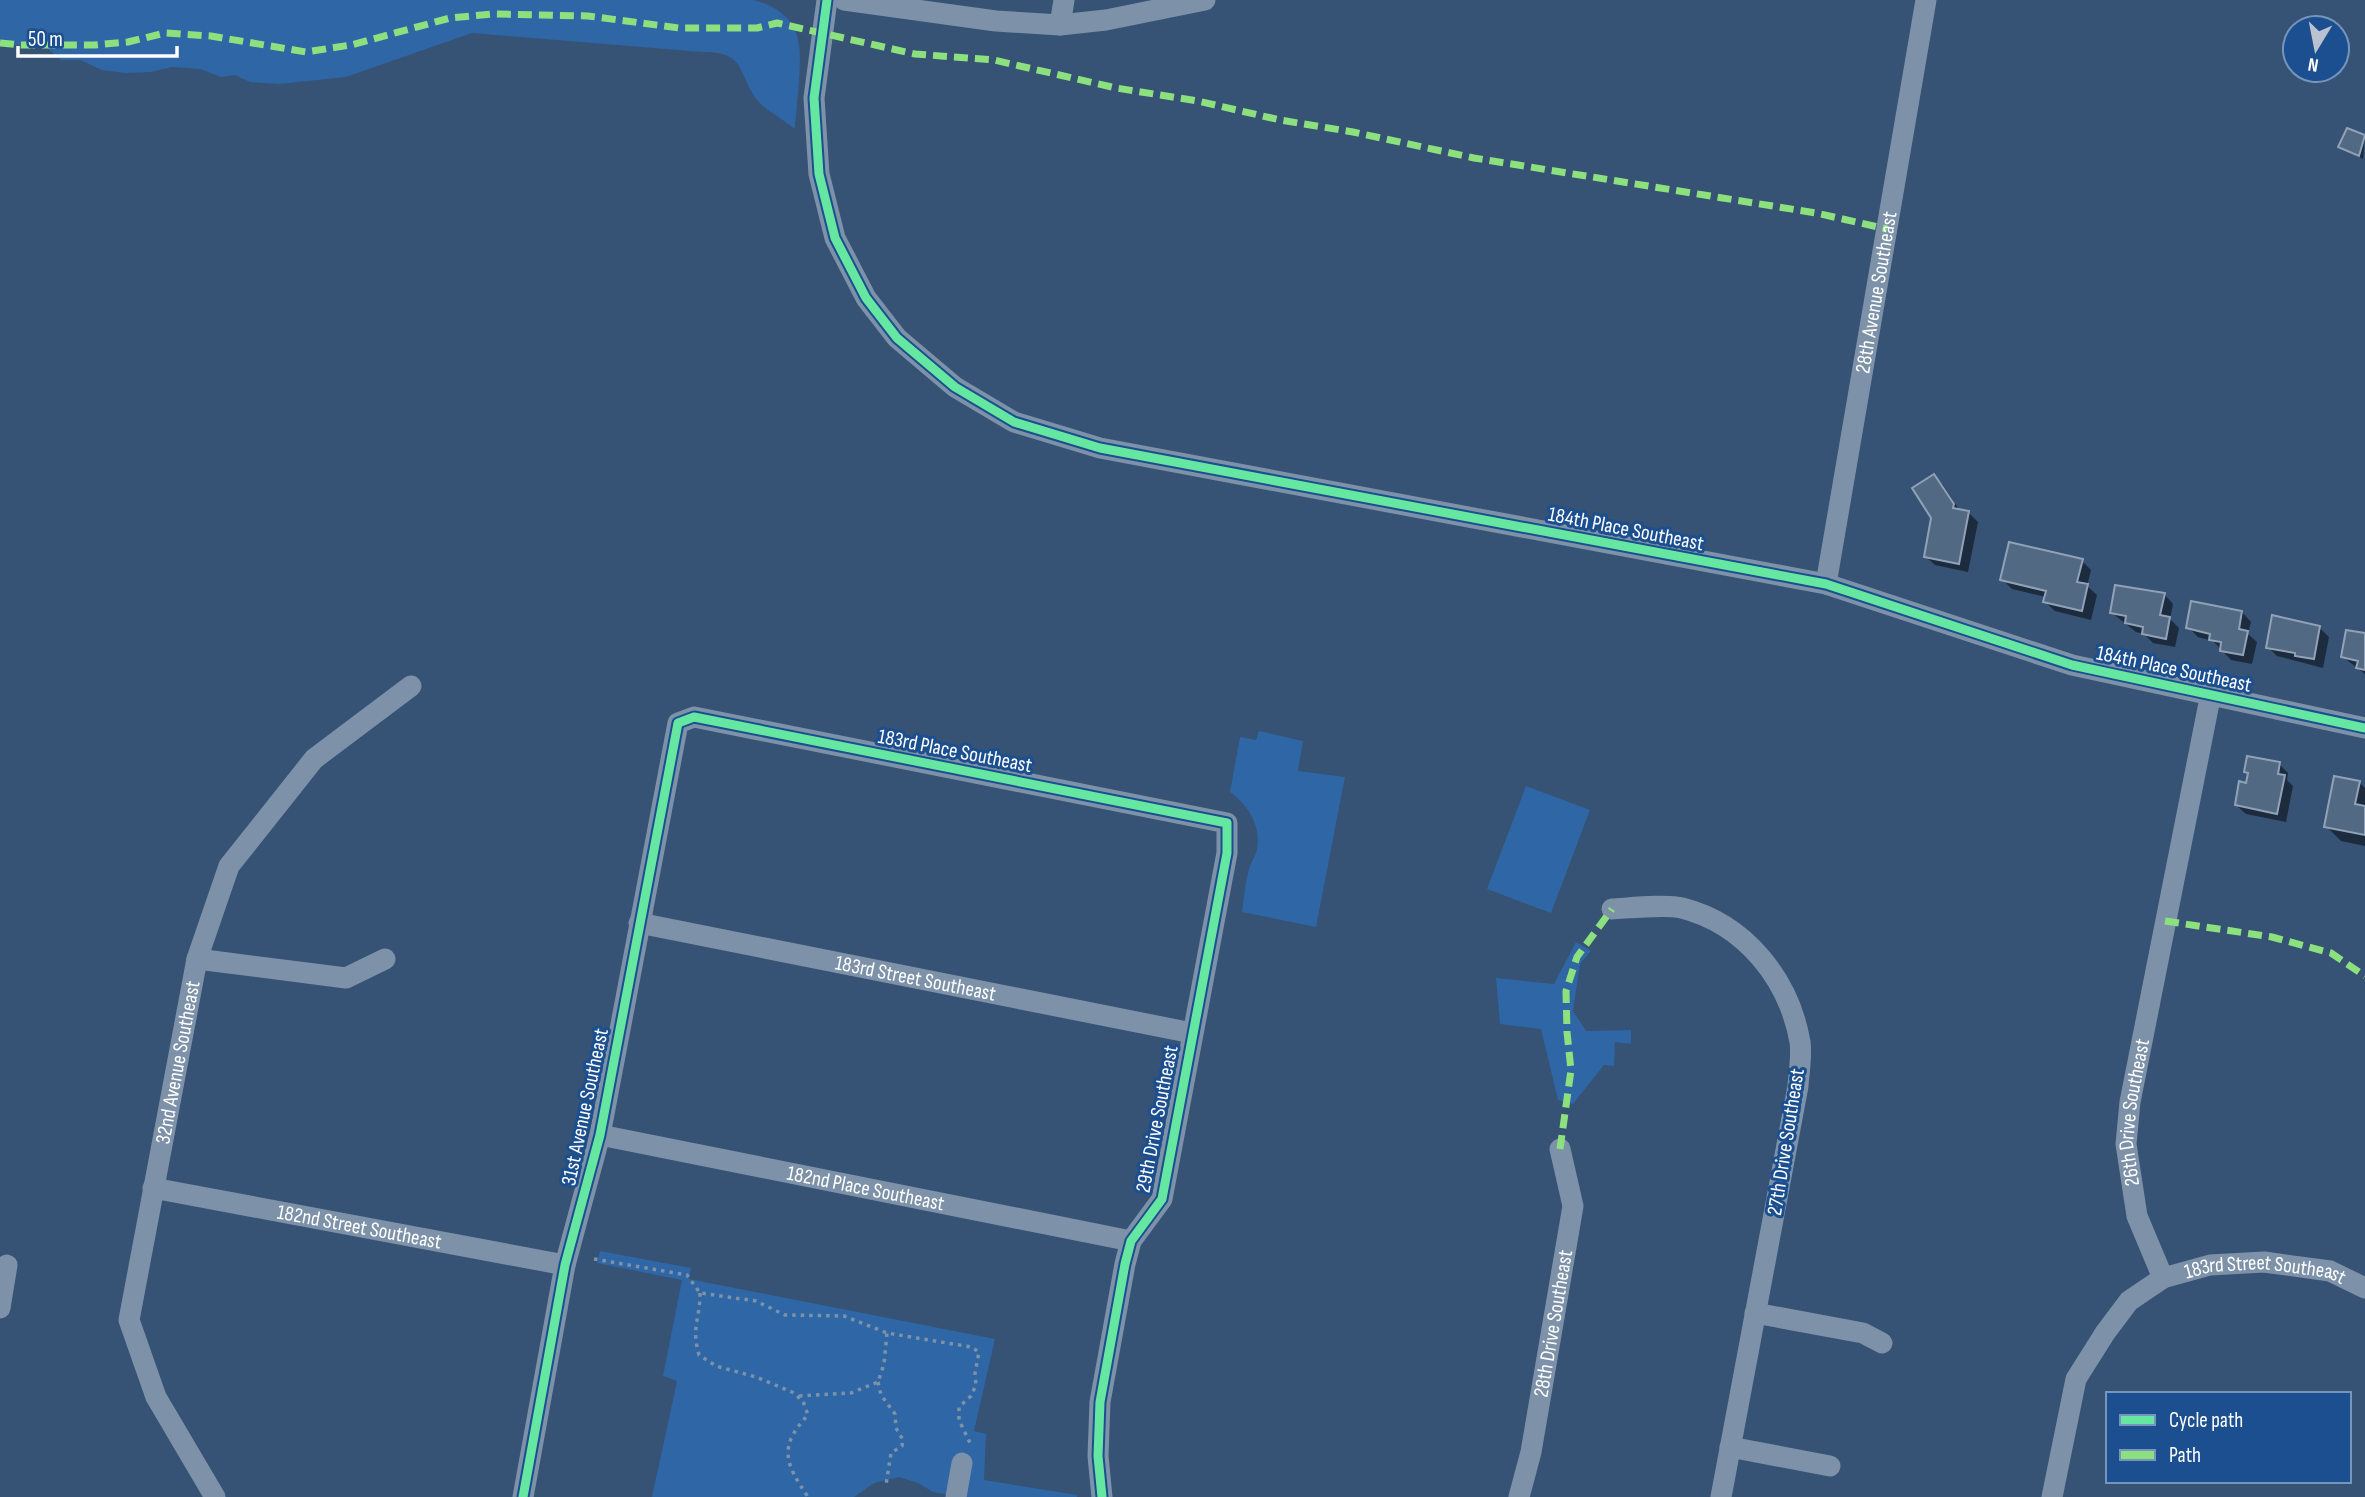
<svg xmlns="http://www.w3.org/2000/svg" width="2365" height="1497" viewBox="0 0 2365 1497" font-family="'Sofia Sans Condensed',sans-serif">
<rect width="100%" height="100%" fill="#365274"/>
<path fill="#2f66a5" d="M0 0H753C772 4 792 16 797 36 804 57 796 106 795 129 785 121 773 114 763 106 736 80 751 51 702 52L472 33 346 77 279 84 250 82 235 75 221 77 200 69 172 67 151 72 125 73 102 70 80 60H61L46 47 0 44Z
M1259 731 1303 741 1298 771 1345 777 1316 927 1242 912C1244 898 1245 883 1249 869 1251 862 1256 855 1257 849 1261 825 1248 805 1230 792L1240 737 1256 740Z
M1526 786 1590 810 1551 913 1487 889Z
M1576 942 1591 951 1580 964 1573 1011 1586 1031 1631 1030V1044L1615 1042 1614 1066 1604 1065 1573 1104 1558 1100 1541 1029 1500 1024 1496 978 1554 984Z
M600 1251 691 1268 689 1279 995 1339 974 1431 986 1434 984 1480 1077 1495V1497H962L933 1492 918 1483 899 1477 874 1483 854 1497H652L677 1381 663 1376 682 1280 597 1263Z"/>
<path fill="#0007" d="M2348 130 2365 137 2363 159 2341 147Z
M1934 476 1943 485 1960 511 1969 513 1978 522 1968 572 1935 565 1925 556 1933 518Z
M2082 561 2091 570 2087 586 2097 595 2091 620 2055 611 2045 602 2046 597 2012 589 2002 579Z
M2164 594 2173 604 2170 619 2179 628 2175 647 2153 643 2144 634 2136 632 2112 613Z
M2242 612 2251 622 2248 634 2257 642 2252 664 2231 660 2213 641 2198 637 2188 627Z
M2319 627 2329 637 2323 668 2277 656 2268 647Z
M2365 634V674L2343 657Z
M2279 764 2288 773 2287 780 2293 786 2286 822 2246 814 2236 805 2248 785 2250 775 2246 772Z
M2359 782 2365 788V846L2341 841 2326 826Z"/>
<path fill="#526984" stroke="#92a2b6" stroke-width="2" d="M2347 128 2365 135 2359 156 2338 147Z
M1934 474 1954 504 1953 508 1969 511 1959 564 1924 557 1931 518 1912 488Z
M2009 542 2083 559 2077 582 2088 584 2082 611 2043 602 2046 591 2000 580Z
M2115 585 2165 593 2160 615 2170 617 2166 639 2142 634 2143 627 2125 623 2126 616 2110 613Z
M2191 601 2242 611 2239 629 2248 631 2243 655 2220 651 2221 642 2209 640 2210 634 2186 628Z
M2272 615 2320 626 2314 659 2295 656V653L2266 648Z
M2346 630 2365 633V670L2356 668 2358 661 2341 657Z
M2247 756 2280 762 2278 774 2285 775 2277 814 2235 805 2239 781 2246 783 2248 773 2244 772Z
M2334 776 2360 781 2355 804 2365 806V835L2324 827Z"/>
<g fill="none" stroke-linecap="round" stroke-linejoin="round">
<path stroke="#7d92a8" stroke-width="3.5" stroke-dasharray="3.5 5" stroke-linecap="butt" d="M594 1259 687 1275 700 1293 756 1301 785 1315 844 1316 887 1333 971 1347 979 1352 975 1373 976 1385 971 1396 959 1407V1420L971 1445
M700 1293C700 1320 691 1327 699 1355L716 1366 756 1377 792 1392 803 1401 808 1415C778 1447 785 1463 808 1497
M878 1382 881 1395 895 1414 896 1428 903 1440 902 1446 891 1453 886 1485
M799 1396 851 1393 878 1382 884 1364 887 1333"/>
<g stroke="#7d92a8" stroke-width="21">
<path d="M827 0 814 98 819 174 835 238 866 298 897 338 955 387 1014 422 1100 448 1826 584 2072 665 2365 728"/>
<path d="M844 0 996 21 1060 25 1106 20 1205 0"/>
<path d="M1060 25 1064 0"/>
<path id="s1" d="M1826 584 1926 0"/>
<path d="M1612 909C1630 908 1667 904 1682 908 1745 924 1789 979 1800 1042 1802 1056 1799 1072 1798 1086L1721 1497"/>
<path id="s2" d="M639 923 1192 1033"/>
<path d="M197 959 346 978 385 959"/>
<path id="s3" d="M600 1135 1131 1241"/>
<path id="s4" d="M153 1188 565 1265"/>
<path id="s5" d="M2163 1278 2137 1216 2126 1144 2130 1102 2211 693"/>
<path d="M0 1308 7 1265"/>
<path d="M1755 1313 1863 1333 1882 1343"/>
<path d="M1730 1447 1830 1466"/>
<path id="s6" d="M215 1497 156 1397 129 1320 197 959 229 866 314 759 411 686"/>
<path d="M523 1497 565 1265 600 1135 678 723 694 717 1227 823V853L1162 1199 1131 1241 1125 1264 1100 1402 1098 1456 1102 1497"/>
<path d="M956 1497 962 1463"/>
<path id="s7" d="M1519 1497 1531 1452 1573 1206 1560 1149"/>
<path id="s8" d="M2052 1497 2076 1379 2105 1333 2129 1301 2163 1278 2210 1265 2264 1262 2330 1271 2365 1288"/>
</g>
<path stroke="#8de07e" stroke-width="7" stroke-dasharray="14 7" stroke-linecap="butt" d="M0 43 21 45H94L128 42 165 33 211 36 306 52 351 45 450 18 493 14 588 16 679 28H757L777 23 915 54 994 60 1116 88 1198 101 1280 120 1353 132 1474 158 1816 213 1887 229
M2165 921 2272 937 2331 953 2365 976
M1560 1149 1571 1070 1567 1032 1566 991 1577 957 1612 909"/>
<g stroke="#1b4f8f" stroke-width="13">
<path id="cycleway" d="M827 0 814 98 819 174 835 238 866 298 897 338 955 387 1014 422 1100 448 1826 584 2072 665 2365 728
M523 1497 565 1265 600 1135 678 723 694 717 1227 823V853L1162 1199 1131 1241 1125 1264 1100 1402 1098 1456 1102 1497"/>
</g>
<use href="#cycleway" stroke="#66e7a1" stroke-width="9"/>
</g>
<g text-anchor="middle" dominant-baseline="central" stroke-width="6" stroke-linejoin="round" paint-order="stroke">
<g font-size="21" fill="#fff" stroke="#1b4f8f">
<text stroke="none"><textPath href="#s1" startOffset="296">28th Avenue Southeast</textPath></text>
<text transform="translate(1626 529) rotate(11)">184th Place Southeast</text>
<text transform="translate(2174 669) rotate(12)">184th Place Southeast</text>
<text transform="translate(955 751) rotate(11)">183rd Place Southeast</text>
<text stroke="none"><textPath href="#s2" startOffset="282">183rd Street Southeast</textPath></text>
<text stroke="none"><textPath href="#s6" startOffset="460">32nd Avenue Southeast</textPath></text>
<text transform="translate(585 1107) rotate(-78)">31st Avenue Southeast</text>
<text stroke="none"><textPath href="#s5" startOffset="172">26th Drive Southeast</textPath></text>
<text transform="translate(1157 1119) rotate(-79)">29th Drive Southeast</text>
<text transform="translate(1786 1142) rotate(-81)">27th Drive Southeast</text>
<text stroke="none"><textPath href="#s3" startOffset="271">182nd Place Southeast</textPath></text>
<text stroke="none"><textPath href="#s4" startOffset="210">182nd Street Southeast</textPath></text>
<text stroke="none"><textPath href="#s8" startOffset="360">183rd Street Southeast</textPath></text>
<text stroke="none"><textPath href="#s7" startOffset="177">28th Drive Southeast</textPath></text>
</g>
</g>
<rect x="2106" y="1392" width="245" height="91" fill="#1b4f8f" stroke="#7695bc" stroke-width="2"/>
<rect x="2120" y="1415" width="35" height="10" fill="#66e7a1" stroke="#7695bc" stroke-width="2"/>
<text x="2169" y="1427" font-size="21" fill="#ffffff">Cycle path</text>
<rect x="2120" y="1450" width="35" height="10" fill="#8de07e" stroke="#7695bc" stroke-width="2"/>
<text x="2169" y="1462" font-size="21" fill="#ffffff">Path</text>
<g transform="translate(2316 49) rotate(190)"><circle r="33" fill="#1b4f8f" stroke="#7695bc" stroke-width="2"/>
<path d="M0-5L12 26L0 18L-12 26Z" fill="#b9c2ce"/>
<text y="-10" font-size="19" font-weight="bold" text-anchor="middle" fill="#ffffff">N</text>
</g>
<path d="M18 46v10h159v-10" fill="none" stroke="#ffffff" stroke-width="3.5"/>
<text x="28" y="46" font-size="21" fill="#ffffff" stroke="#1b4f8f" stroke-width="5" paint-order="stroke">50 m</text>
</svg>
